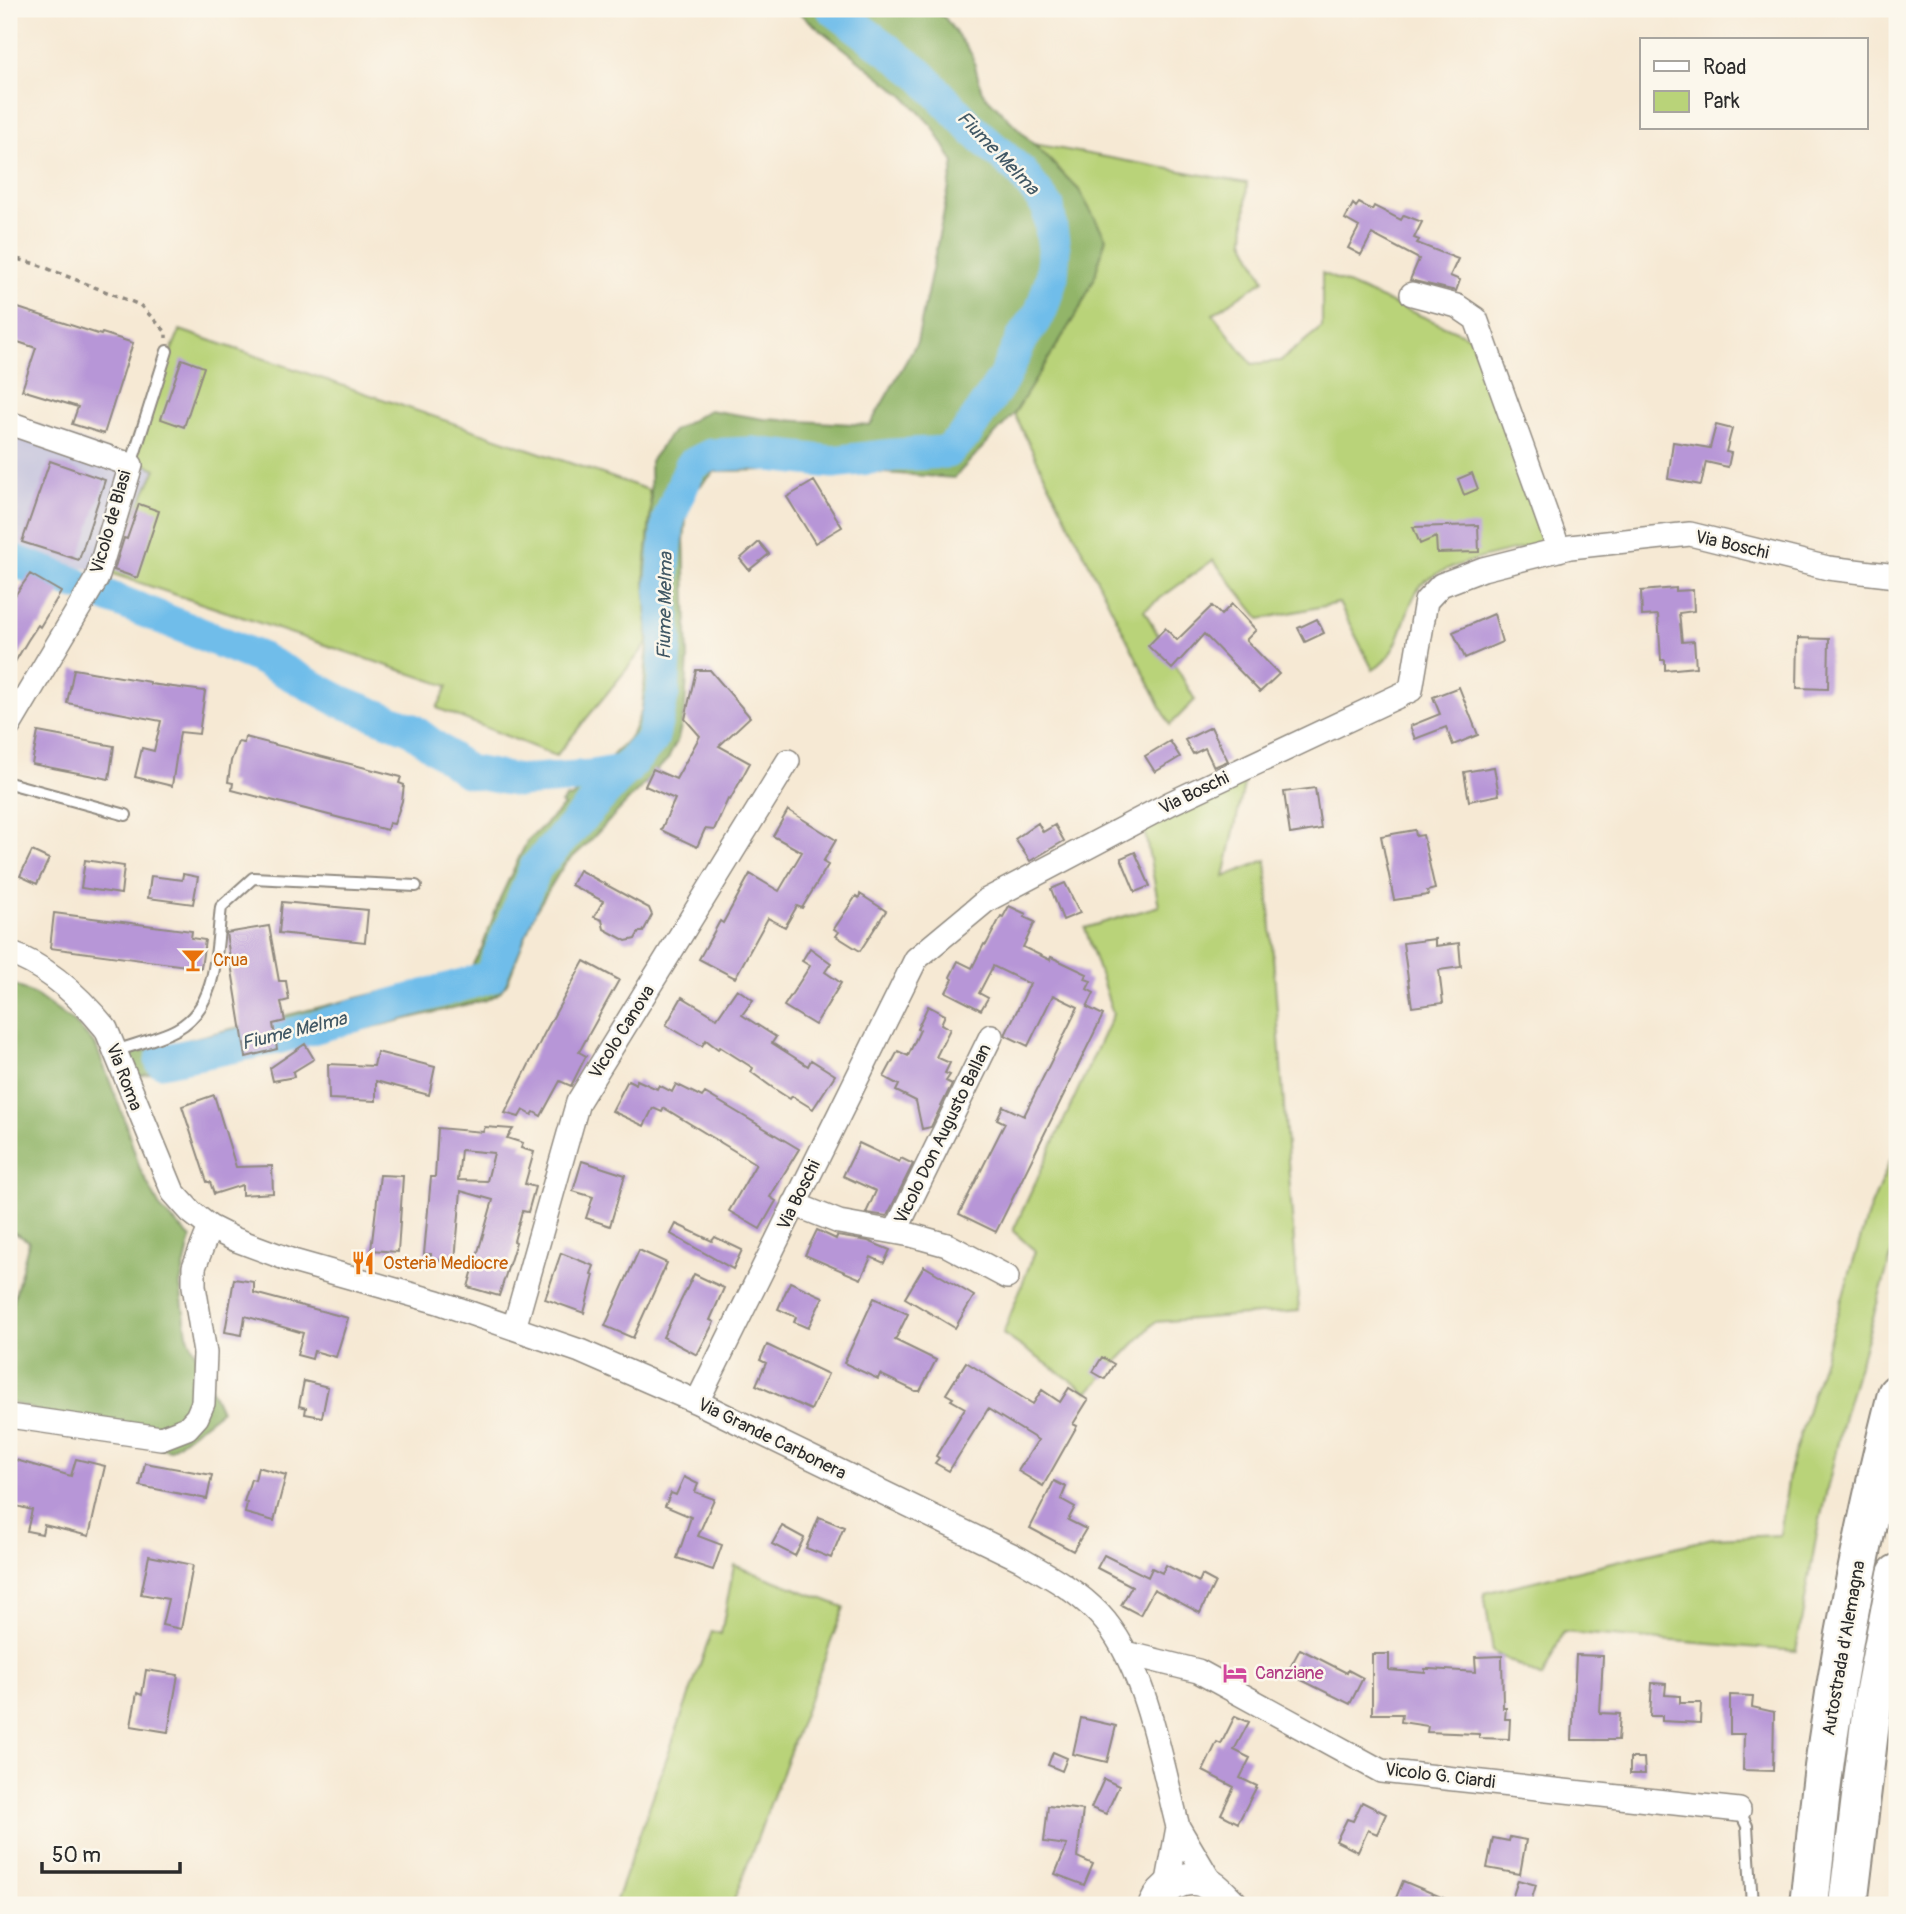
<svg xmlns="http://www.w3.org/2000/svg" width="1906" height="1914" viewBox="0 0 1906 1914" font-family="Pangolin,sans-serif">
<rect width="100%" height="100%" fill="#fbf7ec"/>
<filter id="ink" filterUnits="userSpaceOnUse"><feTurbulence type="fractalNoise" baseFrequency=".0143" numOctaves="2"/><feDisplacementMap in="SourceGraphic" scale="14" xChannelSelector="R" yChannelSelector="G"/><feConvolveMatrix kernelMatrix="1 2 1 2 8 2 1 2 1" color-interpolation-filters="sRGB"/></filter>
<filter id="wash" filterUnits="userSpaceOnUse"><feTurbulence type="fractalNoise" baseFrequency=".00686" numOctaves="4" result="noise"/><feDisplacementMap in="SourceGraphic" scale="28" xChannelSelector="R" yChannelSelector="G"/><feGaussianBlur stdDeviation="1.57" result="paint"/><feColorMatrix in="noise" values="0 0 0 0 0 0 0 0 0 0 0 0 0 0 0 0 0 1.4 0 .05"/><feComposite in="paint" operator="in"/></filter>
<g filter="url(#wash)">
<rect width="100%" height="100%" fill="#f6e9d4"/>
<path fill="#c2c1dc" d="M9 413 157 469 107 572 9 556Z"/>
<path fill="#b9d379" stroke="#727f52" stroke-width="2" d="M1034 144 1247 183 1244 240 1264 280 1213 314 1252 364 1280 361 1322 327V273L1470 337 1552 542C1524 548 1436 564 1420 586 1402 611 1403 653 1373 670L1339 603 1260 619 1213 560 1144 610 1195 700 1170 725 1014 414 1080 308 1094 279 1079 190Z
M180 330 649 490 651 509 645 572 648 643 556 756 437 708 448 686 107 572 156 469 126 456Z
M1248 766 1224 877 1266 860 1299 1311 1155 1322 1088 1392 1003 1334 1035 1251 1013 1231 1113 1014 1085 928 1159 906 1143 823Z
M1897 1145V1236L1844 1416 1817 1533 1796 1651 1563 1632 1542 1678 1493 1652 1484 1593 1712 1538 1780 1535 1790 1468 1869 1211Z
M734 1565 844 1607 733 1903H615L712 1631 721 1634Z"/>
<path fill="#92b569" stroke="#5e704a" stroke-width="2" d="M794 9H929L945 18 972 55 982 92 1079 190 1106 238 1094 279 1080 308 1014 414 954 478 828 469 715 471 688 498 684 540 688 658 685 708 678 739 668 759 586 845 564 865 535 912 507 983 499 993 486 1000 276 1050 138 1076 128 1051H142L394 989 456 977 469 971 482 948 501 896 527 841 564 806 561 803 567 797 570 798 576 794 632 735 642 709 648 643 645 572 651 509 650 461 673 431 709 410 764 419 870 425 917 342 954 163 933 127 904 96Z
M9 982 37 996 76 1024 96 1046 122 1113 140 1169 161 1209 191 1238 180 1285 187 1334 221 1411 170 1450 126 1439 106 1418 75 1422 9 1402V1319L29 1241 9 1230Z"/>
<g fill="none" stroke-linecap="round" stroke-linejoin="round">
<path stroke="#70bdea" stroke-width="33" d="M9 559 76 584
M104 595 258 657 340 701 411 729 467 771 519 781 593 776 626 770
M161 1061 281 1037 490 977 536 867 652 740 663 693 666 641 662 591 668 521 691 465 711 455 752 453 833 462 894 455 947 452 966 434 1003 379 1022 339 1041 311 1052 277 1054 249 1048 207 1021 172 973 130 919 73 833 9"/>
</g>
<g id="blocks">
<path fill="#b796d7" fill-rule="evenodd" d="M1359 203 1372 210 1374 206 1401 220 1404 215 1422 222 1414 238 1419 240 1417 243 1458 259 1450 276 1460 280 1456 291 1410 280 1419 259 1372 234 1361 255 1348 248 1359 227 1345 219 1353 204 1356 207Z
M9 305 101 335 102 333 133 343 104 434 72 424 78 407 22 390 36 348 9 339Z
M182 359 204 367 184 427 161 419Z
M1716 425 1732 429 1726 452 1731 453 1728 467 1706 462 1701 485 1668 479 1673 442 1710 448Z
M50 461 105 480 79 560 22 542Z
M1472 473 1478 489 1464 495 1458 479Z
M814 481 842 527 815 543 787 497Z
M139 504 159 511 137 578 114 570 124 538 127 539Z
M1478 525 1479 552 1437 553 1436 537 1420 544 1413 527Z
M759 542 769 554 749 570 740 559Z
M30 574 61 592 40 627 38 625 28 640 9 672V604Z
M1676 588V591L1693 590 1694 611 1679 613 1682 642 1694 641 1696 667 1665 670V660H1661L1658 615 1642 616 1641 591Z
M1232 604 1256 630 1246 640 1279 674 1260 692 1204 634 1172 669 1148 646 1165 628 1177 640 1212 606 1221 615Z
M1494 614 1502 642 1465 658 1453 632Z
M1317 619 1324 633 1305 642 1298 628Z
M1798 638 1829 639 1828 689 1797 688Z
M74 669 150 682V684L205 691 199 734 180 732 172 786 135 777 142 748 154 751 161 721 67 703Z
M696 670H710L750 717 719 746 750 763 730 800 728 799 714 830 705 829 697 847 661 830 675 799 645 786 653 769 676 779 700 736 685 719Z
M1459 687 1478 735 1453 745 1446 727 1415 739 1410 726 1440 714 1433 697Z
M1211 727 1228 761 1214 767 1205 748 1193 754 1185 740Z
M38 732 114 746 109 779 32 764Z
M245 737 401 777 399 783 404 785 402 801 394 824 389 823 387 830 232 790 233 783 228 782 231 761 238 742 244 743Z
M1170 741 1180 757 1155 772 1145 756Z
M1494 767 1499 795 1469 801 1464 772Z
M1315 788 1321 829 1290 834 1284 792Z
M788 810 836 840 823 862 828 865 802 908 797 906 785 927 768 918 735 978 699 959 720 921 723 923 750 874 779 891 802 852 773 836Z
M1038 823 1043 832 1055 825 1064 841 1030 861 1015 839Z
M1415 830 1416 836 1423 835 1435 889 1427 891 1428 895 1394 900 1381 836Z
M32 851 49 859 37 884 20 876Z
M1135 852 1150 886 1135 892 1121 858Z
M85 860 124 866 121 894 81 888Z
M579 870 649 908 652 915 643 932H639L635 939 626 941 604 929 602 920 594 917 603 901 571 885Z
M183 874 198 877 193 904 148 898 151 876 182 880Z
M1065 883 1080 913 1063 920 1051 889Z
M860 894 886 911 860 951 836 936 839 932 834 929 856 896 859 898Z
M282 902 368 910 365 942 279 933Z
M1009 906 1026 914 1024 917 1035 922 1023 947 1050 960 1051 957 1087 974 1085 979 1091 981 1087 989 1094 993 1087 1007 1103 1015 996 1232 959 1214 1005 1123 997 1119 1003 1106 1024 1116 1078 1007 1053 995 1028 1046 1005 1035 1030 984 993 966 979 993 988 998 981 1010 946 992 953 979 950 977 958 961 972 968 984 944 986 945 1001 916 1003 917Z
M54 913 192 931 191 938 205 940 201 968 50 948Z
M269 926 279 981H286L289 1000 281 1002 285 1021 273 1024 277 1049 246 1057 226 933Z
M1435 939V946L1459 943 1461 967 1439 970 1443 1003 1412 1007 1403 943Z
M810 948 831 963 825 972 841 983 815 1025 784 1006 810 966 802 961Z
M584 961 619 980 579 1052 586 1056 571 1086 560 1081 541 1116 534 1112 532 1115 523 1110 519 1117 505 1113 544 1034Z
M737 989 753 1000 742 1015 776 1037 772 1043 808 1066 811 1060 835 1075 813 1109 792 1096 790 1099 776 1090 751 1072 753 1068 720 1047 718 1049 706 1040 702 1046 666 1025 682 997 717 1018Z
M928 1006 945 1015 941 1024 950 1029 936 1057 950 1063 945 1073 950 1075 946 1081 952 1084 931 1127 922 1129 916 1101 896 1091 899 1085 884 1077 898 1051 908 1056 920 1030 917 1029Z
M305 1044 314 1059 293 1072 294 1077 273 1081 270 1068Z
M377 1052 435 1067 429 1095 376 1081V1101L329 1099 328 1064 374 1066Z
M628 1080 636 1084 637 1080 657 1089 659 1085 672 1092 676 1084 702 1097 705 1093 799 1149 770 1197 776 1201 760 1229 729 1211 756 1164 664 1108 662 1112 653 1108 644 1126 612 1111Z
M214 1095 236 1167 272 1166 273 1193 242 1195V1185L214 1194 210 1182H207L182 1106Z
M485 1127 513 1129 507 1138 523 1143 521 1148 534 1152 525 1184 535 1187 528 1212 522 1211 514 1241 516 1242 499 1296 468 1287 493 1200 461 1191 455 1261 431 1259V1254H424L431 1177H435L438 1128 483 1132ZM461 1150 494 1153 487 1181 458 1180Z
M859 1143 899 1162 901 1158 913 1164 887 1216 866 1213 876 1191 843 1176Z
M582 1161 625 1175 610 1226 586 1218 593 1197 573 1191Z
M380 1175 403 1176 398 1252 371 1250Z
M676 1224 712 1241 715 1237 742 1250 733 1269 671 1234Z
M817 1230 836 1239 837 1236 868 1241 890 1250 884 1263 871 1257 861 1279 805 1255Z
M639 1250 667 1263 633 1338 605 1326Z
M561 1253 594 1266 591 1274 594 1275 584 1313 545 1299Z
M924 1266 974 1296 955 1328 905 1298Z
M694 1274 724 1288 710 1320 714 1322 697 1355 663 1337Z
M234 1279 254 1282V1293L348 1318 336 1357 314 1351 312 1359 297 1355 303 1333 245 1316 242 1335 225 1332Z
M790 1282 823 1297 808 1328 794 1322 796 1317 778 1309Z
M874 1298 908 1314 895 1340 936 1360 920 1391H915L880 1374 878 1379 844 1363Z
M767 1345 828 1374 811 1410 756 1385 766 1363 760 1360Z
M1102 1357 1114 1364 1105 1379 1093 1372Z
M966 1362 1033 1404 1042 1390 1060 1402 1069 1388 1088 1400 1073 1424 1077 1426 1043 1486 1018 1471 1038 1440 988 1409 949 1471 935 1463 939 1458 936 1456 965 1408 951 1400 953 1398 946 1394Z
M304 1381 328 1387 322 1417 305 1414 306 1408 299 1406Z
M9 1458 71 1476 76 1459 105 1466 89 1536 44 1525 42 1534 27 1531 32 1510 9 1504Z
M145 1463 212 1475 207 1499 140 1486Z
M258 1467 286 1475 274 1521 245 1513 247 1503 244 1502 251 1479 255 1480Z
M684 1477 698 1484 695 1492 714 1499 698 1536 722 1545 713 1570 677 1558 691 1517 665 1506 671 1493 676 1495Z
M1054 1481 1066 1487 1061 1499 1075 1507 1068 1520 1086 1529 1073 1551 1030 1528Z
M819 1517 844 1527 831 1558 806 1548Z
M782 1526 804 1538 795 1556 772 1544Z
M1104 1555 1148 1577 1152 1568 1162 1573 1166 1565 1199 1582 1202 1575 1215 1582 1200 1613 1154 1589 1140 1615 1121 1605 1132 1586 1097 1568Z
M149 1556 193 1565 181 1629 162 1625 168 1599 141 1594Z
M1300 1649 1347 1673 1348 1670 1363 1678 1350 1704 1287 1673Z
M1372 1654H1389V1670L1425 1673V1669H1430L1476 1672 1475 1657 1502 1656 1503 1708H1506L1505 1719H1510L1509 1739 1479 1738V1734L1427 1732 1428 1726 1401 1722 1402 1714H1372Z
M1576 1655 1603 1656 1600 1713 1620 1714 1618 1740H1572Z
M146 1670 178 1675 168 1732 131 1726 137 1693 142 1695Z
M1652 1683 1666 1684 1665 1695 1680 1696V1703H1701L1700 1723 1662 1721V1716H1650Z
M1730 1695 1753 1696 1752 1707 1774 1712 1773 1771 1743 1770 1744 1734H1730Z
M1235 1716 1249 1722 1234 1750 1250 1758 1240 1778 1257 1786 1238 1823 1221 1814 1234 1787 1203 1771 1217 1742 1221 1744Z
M1081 1718 1116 1726 1107 1762 1073 1754Z
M1053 1752 1067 1758 1062 1771 1048 1765Z
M1630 1758H1644L1645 1774H1630Z
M1104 1779 1119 1786 1106 1814 1091 1808Z
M1362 1802 1386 1814 1377 1834 1368 1830 1358 1852 1336 1841 1347 1819 1353 1821Z
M1048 1806 1083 1810 1077 1857 1093 1864 1084 1885 1055 1874 1067 1845 1044 1842Z
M1510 1837 1526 1840 1520 1874 1487 1868 1493 1838 1509 1841Z
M1518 1880 1536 1885 1530 1905 1511 1902Z
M1403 1881 1460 1905H1393Z"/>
</g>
</g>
<g filter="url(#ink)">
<use href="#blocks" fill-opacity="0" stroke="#908a80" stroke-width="2"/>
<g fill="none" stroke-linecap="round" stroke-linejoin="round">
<g stroke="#908a80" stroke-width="14">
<path id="lane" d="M131 465 167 351
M9 783 126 815
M115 1051C135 1044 158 1039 177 1029 219 1006 216 948 221 907L253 878 416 886
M1739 1810 1747 1826 1752 1905"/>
</g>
<g stroke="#908a80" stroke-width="26">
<path id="street" d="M1412 294 1457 306 1476 319 1559 550
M9 423 131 465 97 578 9 726
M9 953C48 966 80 997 106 1029L173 1192 191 1212 210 1227 234 1239 293 1261 438 1302 580 1351 697 1402 1020 1559C1048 1575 1076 1590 1099 1614 1146 1664 1161 1761 1178 1827
M794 1204 839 1222 911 1235 947 1245 1007 1277
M895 1232 991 1036
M514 1328 578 1102 788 761
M697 1402 916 959 987 900 1171 803 1411 690 1426 601 1441 585 1483 569 1570 547 1690 534 1828 568 1897 576
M9 1416 161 1438 187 1428 197 1417 203 1403 205 1353 194 1286V1267L210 1227
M1126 1653 1198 1671 1381 1771 1739 1810
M1167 1887 1178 1827 1213 1886"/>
</g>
<g stroke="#908a80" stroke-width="35">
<path id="secondary" d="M1155 1905C1159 1896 1164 1889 1173 1884 1201 1870 1213 1887 1232 1905"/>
</g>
<g stroke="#908a80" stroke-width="42">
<path id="highway" d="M1809 1905C1815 1852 1819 1798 1827 1746 1844 1627 1868 1510 1897 1394
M1848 1905 1872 1706 1897 1574"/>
</g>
<path stroke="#908a80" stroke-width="3.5" stroke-dasharray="5 5" stroke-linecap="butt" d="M9 257 36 264 140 305 166 332V338"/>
<use href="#lane" stroke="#fff" stroke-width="10"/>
<use href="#street" stroke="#fff" stroke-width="23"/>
<use href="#secondary" stroke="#fff" stroke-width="32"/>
<use href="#highway" stroke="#fff" stroke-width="38"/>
</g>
</g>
<defs>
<g id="bar-bare" transform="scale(1.89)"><path d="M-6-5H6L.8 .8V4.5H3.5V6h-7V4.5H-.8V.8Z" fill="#e8710a" stroke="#fbf7ec" stroke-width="2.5" paint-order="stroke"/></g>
<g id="restaurant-bare" transform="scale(1.89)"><path d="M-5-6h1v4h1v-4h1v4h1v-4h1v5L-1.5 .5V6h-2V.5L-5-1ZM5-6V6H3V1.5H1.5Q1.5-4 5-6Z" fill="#e8710a" stroke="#fbf7ec" stroke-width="2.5" paint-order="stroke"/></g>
<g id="hotel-bare" transform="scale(1.89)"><path d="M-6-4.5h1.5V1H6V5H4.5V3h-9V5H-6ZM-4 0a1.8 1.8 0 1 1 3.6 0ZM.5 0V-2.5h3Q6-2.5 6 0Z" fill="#d1479c" stroke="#fbf7ec" stroke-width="2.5" paint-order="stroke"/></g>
</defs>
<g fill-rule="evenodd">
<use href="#bar-bare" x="193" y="960"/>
<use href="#restaurant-bare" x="363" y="1263"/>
<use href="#hotel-bare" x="1235" y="1673"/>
</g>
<g text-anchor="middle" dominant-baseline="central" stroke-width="5" stroke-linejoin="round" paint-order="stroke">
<g font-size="18" fill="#2b2b2b" stroke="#fbf7ec">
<text transform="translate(111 522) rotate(-74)">Vicolo de Blasi</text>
<text transform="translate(1732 545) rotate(13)">Via Boschi</text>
<text transform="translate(1194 793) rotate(-26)">Via Boschi</text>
<text transform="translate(622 1032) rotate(-58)">Vicolo Canova</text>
<text transform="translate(124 1077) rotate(69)">Via Roma</text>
<text transform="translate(943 1134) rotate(-64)">Vicolo Don Augusto Ballan</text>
<text transform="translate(799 1195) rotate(-64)">Via Boschi</text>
<text transform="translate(772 1439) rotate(26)">Via Grande Carbonera</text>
<text transform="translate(1844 1648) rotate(-80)">Autostrada d'Alemagna</text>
<text transform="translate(1440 1776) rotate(7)">Vicolo G. Ciardi</text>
</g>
<g font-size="18" fill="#c56008" stroke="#fbf7ec" text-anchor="start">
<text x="213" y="960">Crua</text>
<text x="383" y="1263">Osteria Mediocre</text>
</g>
<g font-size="18" fill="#b23c85" stroke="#fbf7ec" text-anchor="start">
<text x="1255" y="1673">Canziane</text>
</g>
<g font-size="19" font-style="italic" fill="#405764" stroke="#fbf7ec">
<text transform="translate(998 153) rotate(46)">Fiume Melma</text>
<text transform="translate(665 606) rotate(-89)">Fiume Melma</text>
<text transform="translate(294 1031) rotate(-14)">Fiume Melma</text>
</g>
</g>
<rect width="1906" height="1914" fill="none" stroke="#fbf7ec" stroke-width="35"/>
<rect x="1640" y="38" width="228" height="91" fill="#fbf7ec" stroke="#a8a59f" stroke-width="2"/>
<rect x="1654" y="61" width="35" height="10" fill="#ffffff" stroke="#a8a59f" stroke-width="2"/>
<text x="1703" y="74" font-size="21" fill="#2b2b2b">Road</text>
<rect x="1654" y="91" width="35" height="21" fill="#b9d379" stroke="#a8a59f" stroke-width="2"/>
<text x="1703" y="108" font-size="21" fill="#2b2b2b">Park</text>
<path d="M42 1862v10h138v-10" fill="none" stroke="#2b2b2b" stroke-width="3.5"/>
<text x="52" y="1862" font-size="21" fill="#2b2b2b" stroke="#fbf7ec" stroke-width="5" paint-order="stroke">50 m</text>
</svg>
